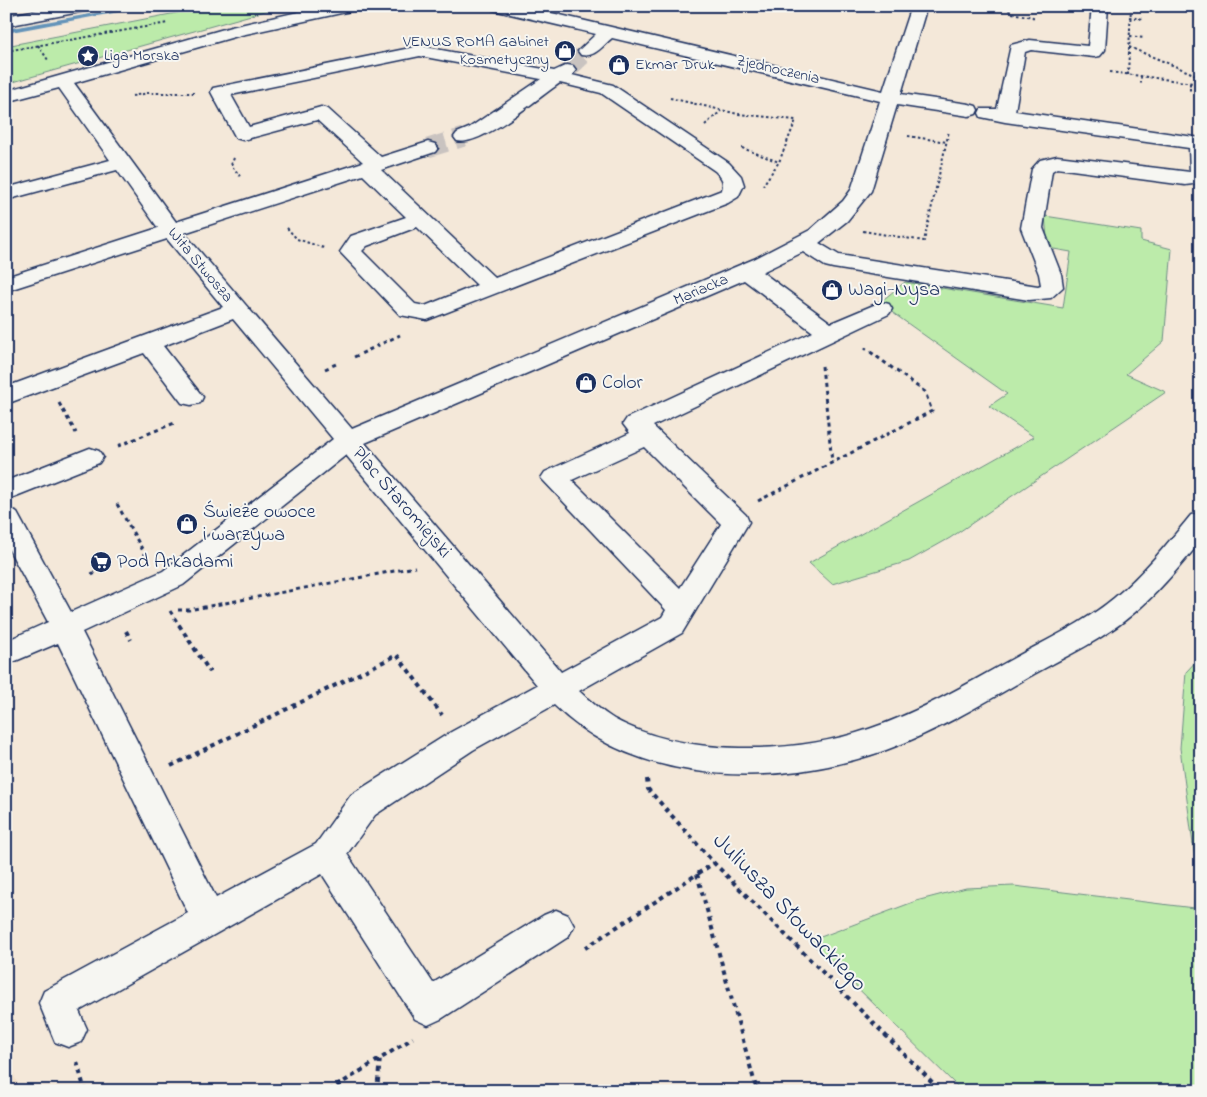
<svg xmlns="http://www.w3.org/2000/svg" width="1207" height="1097" viewBox="0 0 1207 1097" font-family="'Indie Flower',sans-serif">
<rect width="100%" height="100%" fill="#f4e8d9"/>
<filter id="ink" filterUnits="userSpaceOnUse"><feTurbulence type="fractalNoise" baseFrequency=".02" numOctaves="2"/><feDisplacementMap in="SourceGraphic" scale="10" xChannelSelector="R" yChannelSelector="G"/><feConvolveMatrix kernelMatrix="1 2 1 2 8 2 1 2 1" color-interpolation-filters="sRGB"/></filter>
<g filter="url(#ink)">
<path fill="#f2dec8" d="M6 1054 20 1091H6Z"/>
<path fill="#bcebaa" stroke="#6c8d84" d="M212 6H283L6 84V46Z
M1045 216 1141 231V241L1172 249 1164 341 1126 374 1166 392 950 538 909 561 832 584 809 563 1034 437 989 406 1007 394 879 303 905 282 1063 308 1071 252 1048 248Z
M1201 656V1091H962L810 941 916 901 966 888 1014 886 1194 908 1195 859 1180 748 1186 672Z"/>
<g fill="none" stroke-linecap="round" stroke-linejoin="round">
<path fill="#6393b9" fill-rule="evenodd" d="M135 6H151L6 33V29Z"/>
<path stroke="#c9c3c0" stroke-width="19" stroke-dasharray="19 9" stroke-linecap="butt" d="M568 69 587 51
M428 148 464 137"/>
<g stroke="#1b2f5e" stroke-width="3">
<path id="minor" d="M57 6H93L85 11 6 26V16Z
M325 6H357L355 10 241 35 74 83 176 222 363 162 317 120 243 140 236 138 211 92 213 88 420 46 554 71 567 65 573 66 576 70 572 75 613 85 729 163 741 176 744 185 738 197 728 203 427 320 400 315 340 252 351 236 406 217 363 175 184 233 352 429 754 259 810 230 843 201 851 190 880 101 612 38C602 46 595 58 581 55L578 51 596 34 493 10 491 6H522L883 91 911 6H927L901 94 969 104 976 106 978 110 976 114 969 116 897 105 871 191 847 221 819 243 839 255 1038 286 1041 285 1039 274 1021 228 1032 169 1040 160 1057 156 1190 172 1189 148 1005 122 981 117 979 113 981 109H997L1011 45 1030 40 1088 46 1092 6H1108L1105 50 1100 56 1094 57 1031 50 1025 52 1015 111 1201 138V183L1185 185 1057 168 1052 171 1043 228 1061 274 1063 287 1051 298 1029 300 833 268 825 266 803 252 762 272 831 323 881 302 889 304 892 309 889 314 653 426 746 515 749 522 682 633 579 691C590 701 601 711 614 719 684 757 794 755 869 729 920 712 967 684 1014 658 1048 639 1084 623 1114 598 1143 574 1167 544 1191 515L1201 513V541C1180 566 1159 592 1134 613 1104 639 1068 655 1034 674 986 702 938 731 886 750 780 788 638 788 554 705L473 750 375 815 347 854 433 983 544 915 556 910 568 915 574 926 568 937 441 1019 428 1025 415 1019 322 874 79 1011 87 1029 81 1042 68 1047 55 1042 39 1003 44 991 188 913 58 643 6 665V641L48 622 6 544V509L16 511 71 612 163 571 333 439 233 319 163 346 203 397 200 403 191 405 182 403 144 353 6 404V387L223 307 167 239 6 291V277L158 228 117 170 6 200V188L110 160 59 88 6 102V91L231 27ZM420 56 541 79 469 128 457 133 454 137 457 141C481 147 539 97 560 83L601 93 715 171C721 177 725 181 722 190L495 278 381 170 435 152 438 148 435 144 428 142 381 157 328 109 321 107 249 127 231 95ZM417 227 477 285 425 306 415 304 362 251 367 246ZM744 280 813 332 627 418 623 424 630 433 545 472 541 478 666 610 662 617 561 672 365 443ZM644 447 721 524 680 588 572 480ZM346 455 537 685 451 732 351 795 316 844 216 898 82 632 183 585Z
M90 448 99 451 103 457 99 463 6 500V481Z"/>
</g>
<path stroke="#1b2f5e" stroke-width="2" stroke-dasharray="2.5 2.5" stroke-linecap="butt" d="M1005 6 1012 13 1033 17V20
M1129 17 1143 19
M1130 36 1144 38
M38 45 48 60
M1129 47 1201 77
M6 51 168 23
M1110 72 1201 84
M1128 75 1131 6
M1141 76V86
M1190 83V93
M132 96 148 93H194
M670 98 738 114 796 120 779 162 763 185
M705 125 721 111
M908 136 947 142
M742 148 779 162
M234 158 231 165 240 176
M287 228 297 239 324 248
M863 231 924 241 949 131"/>
<path stroke="#1b2f5e" stroke-width="3" stroke-dasharray="4 4" stroke-linecap="butt" d="M354 357 400 335
M822 366 832 462
M325 369 336 364
M59 403 76 433
M118 446 177 422
M758 501 932 411 925 392 865 348
M117 504 146 556
M92 572 96 579
M178 610H189L415 567
M170 611 180 626"/>
<path stroke="#1b2f5e" stroke-width="4" stroke-dasharray="4.5 4.5" stroke-linecap="butt" d="M179 625 210 672
M126 631 131 640
M171 766 397 655 442 715
M647 779 648 789 714 863 941 1091
M697 874 757 1091
M585 948 714 863
M77 1062 85 1091
M329 1091 413 1038
M377 1091 380 1058"/>
<use href="#minor" fill="#f6f6f2" fill-rule="evenodd"/>
</g>
</g>
<defs>
<g id="shop-disc" transform="scale(1.125)"><circle r="9.5" fill="#1b2f5e" stroke="#f6f6f2"/><path d="M-5-2.5h2.3a2.7 3.5 0 0 1 5.4 0H5L5.5 6h-11ZM-1.5-2.5h3a1.5 2.3 0 0 0-3 0Z" fill="#fff"/></g>
<g id="sight-disc" transform="scale(1.125)"><circle r="9.5" fill="#1b2f5e" stroke="#f6f6f2"/><path d="M0-6L1.8-2.2L6-1.7L2.9 1.2L3.7 5.4L0 3.3L-3.7 5.4L-2.9 1.2L-6-1.7L-1.8-2.2Z" fill="#fff"/></g>
<g id="supermarket-disc" transform="scale(1.125)"><circle r="9.5" fill="#1b2f5e" stroke="#f6f6f2"/><path d="M-6-5.5h2.5l.6 2H6L4.5 2H-2.5L-4.4-4H-6ZM-1.5 3.2a1.3 1.3 0 1 0 .1 0ZM3 3.2a1.3 1.3 0 1 0 .1 0Z" fill="#fff"/></g>
</defs>
<g fill-rule="evenodd">
<use href="#shop-disc" x="565" y="51"/>
<use href="#sight-disc" x="88" y="56"/>
<use href="#shop-disc" x="619" y="65"/>
<use href="#shop-disc" x="832" y="290"/>
<use href="#shop-disc" x="586" y="383"/>
<use href="#shop-disc" x="187" y="524"/>
<use href="#supermarket-disc" x="101" y="562"/>
</g>
<g text-anchor="middle" dominant-baseline="central" stroke-width="4" stroke-linejoin="round" paint-order="stroke">
<g font-size="16" fill="#1b2f5e" stroke="#f6f6f2" text-anchor="start">
<text x="549" y="42" text-anchor="end">VENUS ROMA Gabinet<tspan x="549" dy="18">Kosmetyczny</tspan></text>
<text x="104" y="56">Liga Morska</text>
<text x="635" y="65">Ekmar Druk</text>
</g>
<g font-size="16" fill="#1b2f5e" stroke="#f6f6f2">
<text transform="translate(778 70) rotate(13)">Zjednoczenia</text>
<text transform="translate(200 265) rotate(50)">Wita Stwosza</text>
<text transform="translate(701 290) rotate(-23)">Mariacka</text>
</g>
<g font-size="20" fill="#1b2f5e" stroke="#f6f6f2" text-anchor="start">
<text x="848" y="290">Wagi-Nysa</text>
<text x="602" y="383">Color</text>
<text x="203" y="512">Świeże owoce<tspan x="203" dy="23">i warzywa</tspan></text>
<text x="117" y="562">Pod Arkadami</text>
</g>
<g font-size="20" fill="#1b2f5e" stroke="#f6f6f2">
<text transform="translate(401 503) rotate(49)">Plac Staromiejski</text>
</g>
<g font-size="24" fill="#1b2f5e" stroke="#f6f6f2">
<text transform="translate(789 913) rotate(46)">Juliusza Słowackiego</text>
</g>
</g>
<rect width="1207" height="1097" fill="none" stroke="#f6f6f2" stroke-width="25"/>
<rect x="12" y="12" width="1182" height="1072" fill="none" stroke="#1b2f5e" stroke-width="2" filter="url(#ink)"/>
</svg>
